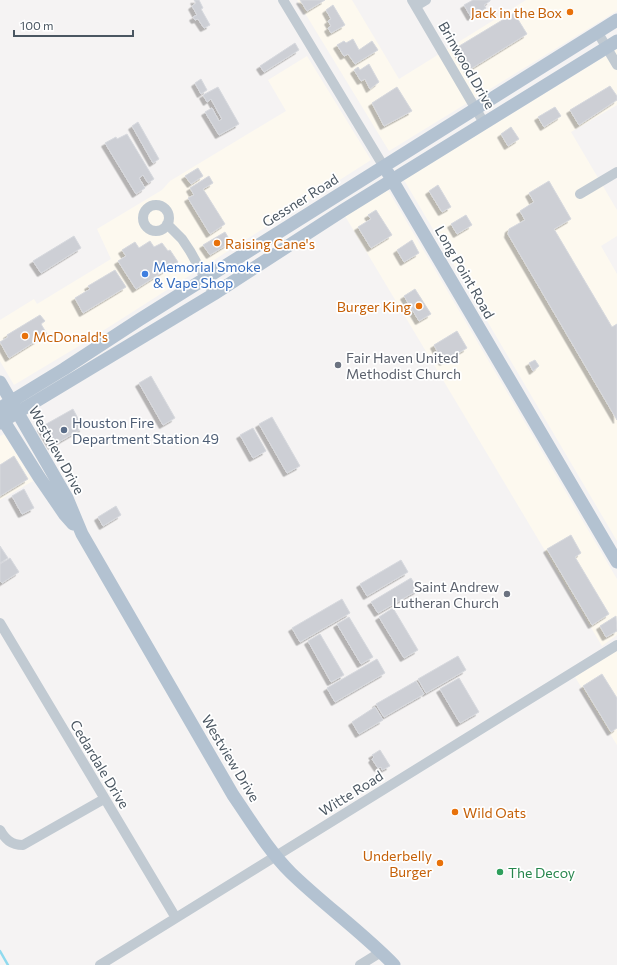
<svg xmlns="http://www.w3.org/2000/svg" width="617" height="965" viewBox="0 0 617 965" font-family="Commissioner,sans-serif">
<defs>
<filter id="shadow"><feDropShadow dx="-3.5" dy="3.5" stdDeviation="0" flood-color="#0004"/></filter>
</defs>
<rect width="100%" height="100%" fill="#f5f3f3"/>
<path fill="#fdf9ef" d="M297 0H352L399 79 526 0H617V11L389 151Z
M617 49V105L571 132 617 210V236L601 246 617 274V541L404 180Z
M307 56 371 160 79 346 14 385 0 361V320L34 299 37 304 111 259 97 229 162 190 170 181 286 111 268 80Z
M388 190 617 579V635L602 646 345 216Z
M4 434 33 481 0 500V436Z
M617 650V745L575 677Z"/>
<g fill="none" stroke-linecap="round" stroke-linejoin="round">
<path stroke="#90daee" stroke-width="2.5" d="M0 951 8 965"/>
</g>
<path fill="#cdcfd5" stroke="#d7d9de" filter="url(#shadow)" d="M194 0H199L203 8 201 9 210 25 204 28 198 19 195 20 193 17 197 15 192 6 196 3Z
M300 0H325L307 11Z
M473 0H490V1L484 5 486 8 471 17 464 5Z
M333 5 345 25 331 33 328 28 331 26 328 21 331 19 326 10Z
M514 13 527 34 469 70 456 48Z
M353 39 359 50 372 41 378 50 355 64 348 54 344 56 337 45 344 41 346 43Z
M295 43 299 50 264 72 260 66Z
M369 64 379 82 370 89 365 79 361 81 354 70 358 67 360 70Z
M201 79 207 90 201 94 195 83Z
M610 86 617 96V100L579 125 570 110Z
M218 87 239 124 219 135 205 112 212 108 219 121 222 119 211 99 207 102 203 95Z
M397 87 412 111 384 126 372 103Z
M555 107 561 116 544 127 538 117Z
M138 122 159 159 153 163 132 126Z
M511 127 519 139 508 146 501 134Z
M127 134 154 179 148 183 143 175 139 178 145 188 136 194 105 143 116 137 117 139Z
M198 168 203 176 191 184 185 176Z
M209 176 213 183 203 189 225 224 210 234 188 198 194 195 190 188Z
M549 181 571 219 554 229 612 327 617 324V420L508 234 509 229 525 220 520 211 534 202 529 193Z
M438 185 451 207 442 212 429 191Z
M376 210 392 235 371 248 358 227 371 219 368 215Z
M466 215 472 225 457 234 451 224Z
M225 232 231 242 210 255 203 245Z
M74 236 81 248 41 273 33 261Z
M412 240 419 253 404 262 397 250Z
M150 241 154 247 162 243 168 251 170 250 178 262 136 289 118 261 126 256 122 250 135 242 139 248Z
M115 270 126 287 83 313 75 298 90 289 88 286Z
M415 289 431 314 419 321 404 296Z
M40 315 45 321 41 324 47 334 9 358 0 342 8 337 7 335Z
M457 331 467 348 443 362 434 345Z
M535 360 539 366 533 371 529 363Z
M151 376 175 418 163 425 139 383Z
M73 409 83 428 52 446 41 427Z
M272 417 300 466 287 473 259 424Z
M253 428 266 451 253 458 240 435Z
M14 456 28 479 0 496V465Z
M24 489 34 508 22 514 12 496Z
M116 506 121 515 103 526 98 517Z
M571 535 581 553 575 557 609 614 592 625 547 549Z
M0 546 8 558 0 563Z
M10 558 19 572 2 583 0 581V564Z
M401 560 408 572 367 596 360 584Z
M411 578 418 590 378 613 371 602Z
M342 599 350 613 300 642 292 628Z
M393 608 418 650 404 658 379 617Z
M616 616 617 631 606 637 600 626Z
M349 617 373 657 361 664 337 624Z
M320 634 344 675 331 682 308 641Z
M458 656 466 670 426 693 418 679Z
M377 659 385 673 335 702 327 688Z
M602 674 617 698V728L611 732 583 686Z
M459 678 479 712 460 723 440 689Z
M416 681 424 694 384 717 376 704Z
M375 707 383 720 359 734 352 722Z
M380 750 390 766 382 770 381 767 378 768 372 759 374 757 372 755Z"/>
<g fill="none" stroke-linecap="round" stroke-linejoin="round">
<path stroke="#c1cad2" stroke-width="10" d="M283 0 384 167
M412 0 484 123
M416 6 426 0
M598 33 617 65
M580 194 617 172
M143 218a13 13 0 1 1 26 0a13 13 0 1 1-26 0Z
M167 224 182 239 190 251 214 294
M0 623 176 918
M0 830C5 839 11 845 23 845L104 799
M100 965 617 645
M360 965 381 952"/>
<path stroke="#b3c2d1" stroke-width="13" d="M388 173 617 562
M0 382 67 498 82 534 233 795C251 821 268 850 291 873 324 905 362 932 394 965
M0 408 64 369 139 320 617 20
M0 415 39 477 65 515 73 524
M0 423 214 294 342 211 617 41"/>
</g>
<g fill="#e8710a" stroke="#fff" stroke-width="1.5">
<circle cx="570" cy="12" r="4"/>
<circle cx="217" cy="243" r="4"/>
<circle cx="419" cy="306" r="4"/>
<circle cx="25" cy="336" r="4"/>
<circle cx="455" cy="812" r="4"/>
<circle cx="440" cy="863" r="4"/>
</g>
<circle fill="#3f7fe0" stroke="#fff" stroke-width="1.5" cx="145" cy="274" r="4"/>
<g fill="#6b7280" stroke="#fff" stroke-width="1.5">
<circle cx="338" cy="365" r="4"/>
<circle cx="507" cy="594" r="4"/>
</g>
<circle fill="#5c6f8a" stroke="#fff" stroke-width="1.5" cx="64" cy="430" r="4"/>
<circle fill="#2e9e5b" stroke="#fff" stroke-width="1.5" cx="500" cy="872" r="4"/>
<g text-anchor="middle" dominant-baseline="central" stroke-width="3.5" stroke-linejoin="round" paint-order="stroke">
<g font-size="14" fill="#c56008" stroke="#fff" text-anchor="end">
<text x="562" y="12">Jack in the Box</text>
<text x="225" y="243" text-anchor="start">Raising Cane's</text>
<text x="411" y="306">Burger King</text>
<text x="33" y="336" text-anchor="start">McDonald's</text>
<text x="463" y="812" text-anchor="start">Wild Oats</text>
<text x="432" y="855">Underbelly<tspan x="432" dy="16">Burger</tspan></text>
</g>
<g font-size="14" fill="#4a5661" stroke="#fff">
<text transform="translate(467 65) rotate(60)">Brinwood Drive</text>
<text transform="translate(300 200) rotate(-32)">Gessner Road</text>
<text transform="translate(465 272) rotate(60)">Long Point Road</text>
<text transform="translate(57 450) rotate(61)">Westview Drive</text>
<text transform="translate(231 758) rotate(59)">Westview Drive</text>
<text transform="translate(100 764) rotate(59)">Cedardale Drive</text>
<text transform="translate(351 793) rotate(-32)">Witte Road</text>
</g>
<g font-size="14" fill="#366cbe" stroke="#fff" text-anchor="start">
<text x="153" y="266">Memorial Smoke<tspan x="153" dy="16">&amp; Vape Shop</tspan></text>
</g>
<g font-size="14" fill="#5b616d" stroke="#fff" text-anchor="start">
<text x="346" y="357">Fair Haven United<tspan x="346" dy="16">Methodist Church</tspan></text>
<text x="499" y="586" text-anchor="end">Saint Andrew<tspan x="499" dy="16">Lutheran Church</tspan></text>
</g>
<g font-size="14" fill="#4e5e75" stroke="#fff" text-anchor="start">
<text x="72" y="422">Houston Fire<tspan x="72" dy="16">Department Station 49</tspan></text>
</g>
<g font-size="14" fill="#27864d" stroke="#fff" text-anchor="start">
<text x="508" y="872">The Decoy</text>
</g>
</g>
<path d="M14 30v6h119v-6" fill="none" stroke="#4a5661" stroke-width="2"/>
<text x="20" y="30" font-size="12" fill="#4a5661" stroke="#ffffff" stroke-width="3" paint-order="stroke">100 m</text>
</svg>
